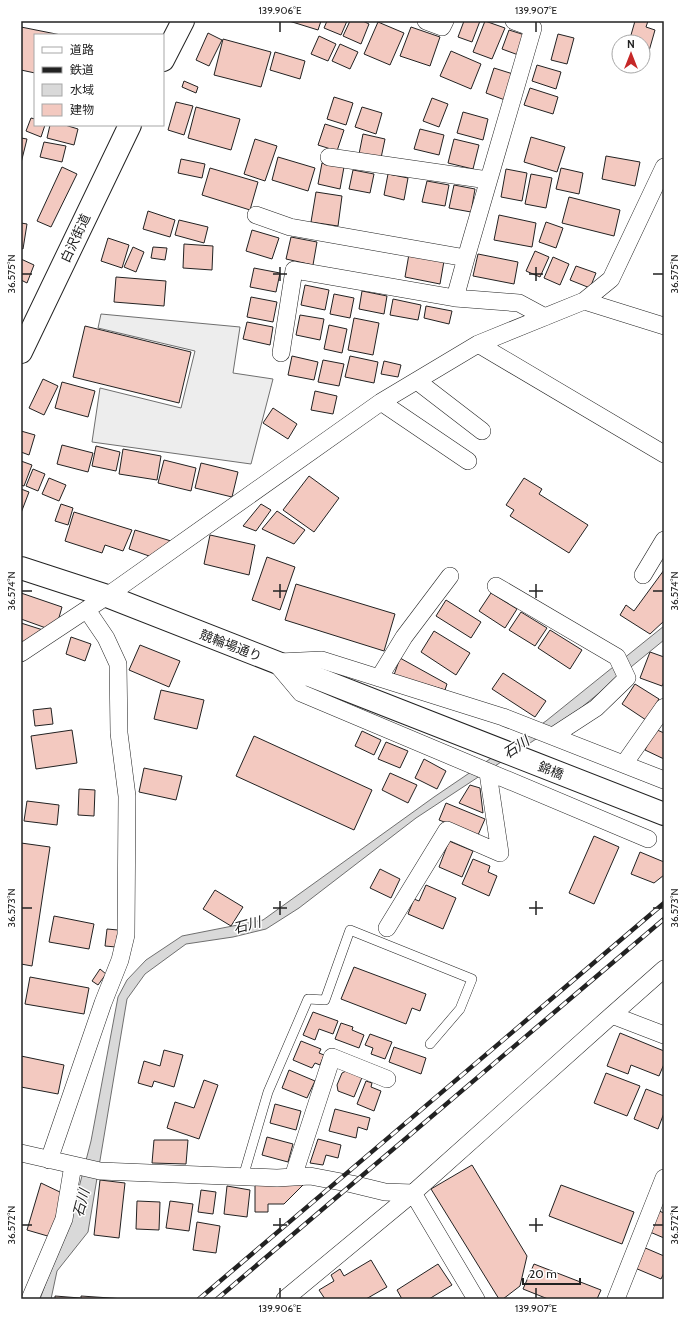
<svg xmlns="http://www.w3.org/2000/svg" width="685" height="1320" viewBox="0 0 685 1320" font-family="Cabin,'Noto Sans JP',sans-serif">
<rect width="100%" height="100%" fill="#fff"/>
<path fill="#ededed" stroke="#6f6f6f" d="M101 314 240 327 233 373 273 379 251 464 92 442 100 388 181 408 195 351 98 328Z"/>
<path fill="#d9d9d9" stroke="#6f6f6f" d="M664 626V640L571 716 416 818 299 908 266 929 233 937 186 944 145 974 127 999 88 1232 57 1271 51 1299H40L76 1199 91 1141 118 997 127 980 146 960 182 936 263 920 434 797 546 721Z"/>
<path fill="#f3c9c0" stroke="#222" d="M289 21H321L318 30Z
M327 21H347L341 35 324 28Z
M350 21H363L369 24 361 44 343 36Z
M464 21H480L472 42 458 37Z
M485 21 505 28 492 59 473 52Z
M635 21H648L646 27 655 30 647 58 643 56V42H629Z
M378 22 404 33 390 65 364 54Z
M21 27 61 35H35V73L21 70Z
M411 27 440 37 430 66 400 56Z
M509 30 528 36 521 56 502 49Z
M208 33 222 40 209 66 196 60Z
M558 34 574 38 567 64 551 60Z
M319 36 336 44 328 61 311 54Z
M223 39 271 52 261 87 214 75Z
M340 44 358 52 350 69 332 61Z
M451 51 481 64 471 89 440 76Z
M275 52 305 61 300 79 270 70Z
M537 65 561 72 556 89 532 81Z
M494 68 513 74 505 100 486 93Z
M184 81 198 87 196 93 182 87Z
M530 88 558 97 553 114 524 105Z
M334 97 353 103 346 125 327 119Z
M432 98 448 104 439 127 423 121Z
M176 102 193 106 184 135 168 130Z
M196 107 240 119 231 150 188 138Z
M362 107 382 113 376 134 355 127Z
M463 112 488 119 483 140 457 133Z
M31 118 35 119V125H45L41 137 26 131Z
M325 124 344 130 337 151 318 145Z
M50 125H65L78 129 74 145 47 138Z
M420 129 444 135 439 155 414 149Z
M363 134 385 139 381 158 359 154Z
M531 137 565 147 557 172 524 162Z
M21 138 27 139 21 163Z
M255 139 277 146 265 181 244 174Z
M454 139 479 145 473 169 448 163Z
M44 142 66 146 62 162 40 157Z
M606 156 640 162 635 186 602 179Z
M278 157 315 168 308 191 272 180Z
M181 159 205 164 202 178 178 173Z
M322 163 344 167 340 189 318 184Z
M62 167 77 174 51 227 37 221Z
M210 168 258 182 250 210 202 195Z
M561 168 583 173 579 194 556 189Z
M506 169 527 173 522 201 501 197Z
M353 170 374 174 370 193 349 189Z
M388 174 408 178 404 200 384 195Z
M531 174 552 178 546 208 525 204Z
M427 181 449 185 445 206 422 202Z
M454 185 475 189 471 212 449 208Z
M316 192 342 196 338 226 311 222Z
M569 197 620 210 614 236 562 223Z
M148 211 175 220 170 237 143 229Z
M499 215 536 223 532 247 494 240Z
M179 220 208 227 204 243 175 235Z
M546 222 563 228 556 248 539 242Z
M21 223 27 224 23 249 21 248Z
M252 230 279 238 272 259 246 251Z
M291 237 317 242 313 265 286 259Z
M108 238 129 245 122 268 101 261Z
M184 244 213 246 212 270 183 268Z
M133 247 144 252 136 272 124 267Z
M153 247 167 248 165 260 151 258Z
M535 251 549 257 540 277 526 271Z
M409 254 444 261 440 284 405 277Z
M478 254 518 262 514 284 473 276Z
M553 257 569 264 560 285 544 278Z
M21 259 34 265 27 283 21 280Z
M576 266 596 273 590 288 570 280Z
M254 268 280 273 276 292 250 287Z
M116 277 166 281 164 306 114 302Z
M305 285 329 290 325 310 301 305Z
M362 291 387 296 384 314 359 309Z
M334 294 354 298 350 318 330 314Z
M251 297 277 302 273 322 247 317Z
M393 299 421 305 418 320 390 315Z
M426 306 452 311 449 324 424 318Z
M300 315 324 319 320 340 296 335Z
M354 318 379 323 373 355 348 350Z
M247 322 273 327 270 345 243 339Z
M329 325 347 329 342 353 324 349Z
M85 326 191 352 179 403 73 377Z
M292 356 318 362 314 380 288 375Z
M350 356 378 362 374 383 345 377Z
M323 360 344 364 339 386 318 382Z
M384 361 401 365 398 377 381 374Z
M43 379 58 386 44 415 29 408Z
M62 382 95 391 88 417 55 408Z
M315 391 337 396 333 414 311 410Z
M273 408 297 424 288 439 263 423Z
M21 431 35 435 29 455 21 452Z
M62 445 93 453 88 472 57 464Z
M96 446 120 452 116 471 92 466Z
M123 449 161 456 157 480 119 474Z
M164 460 196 468 191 491 158 483Z
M21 461 32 465 24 486 21 485Z
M201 463 238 472 232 497 195 488Z
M33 469 45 474 38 491 26 486Z
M309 476 339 498 314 532 283 510Z
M49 478 66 485 59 501 42 494Z
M524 478 542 489 539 494 588 525 569 553 510 516 514 510 506 505Z
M21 489 29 492 21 513Z
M61 504 73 508 68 525 55 521Z
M261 504 271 510 256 531 243 526Z
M277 511 305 530 294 544 262 529Z
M74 512 132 530 123 551 105 545 102 553 65 541Z
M135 530 171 541 152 557 129 549Z
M210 535 255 545 249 575 204 564Z
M267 557 295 567 280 610 252 600Z
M664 570V621L650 634 620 615 626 605 634 611Z
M296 584 395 614 384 651 285 620Z
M21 593 62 607 58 621 46 628 21 619Z
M491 593 517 609 505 628 479 611Z
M446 600 481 622 471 638 436 616Z
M521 612 547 628 535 646 509 630Z
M21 623 43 630 21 643Z
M550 630 582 650 570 669 538 648Z
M434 631 470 653 456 675 421 652Z
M71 637 91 644 85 661 66 654Z
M140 645 180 661 169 687 129 670Z
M650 652 664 657V682L662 686 640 678Z
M400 658 447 684 445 690 394 675Z
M503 673 546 701 535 717 492 689Z
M635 684 659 699 646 720 622 704Z
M161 690 204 700 197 729 154 719Z
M51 708 53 724 35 726 33 710Z
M655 729 664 733V759L645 750Z
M72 730 77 763 36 769 31 736Z
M362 731 381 740 374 755 355 746Z
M254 736 372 790 354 830 236 776Z
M386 742 408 751 400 768 378 759Z
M424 759 446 771 437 789 415 778Z
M144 768 182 776 176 800 139 792Z
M390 773 417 785 408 803 382 790Z
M470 785 480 788 483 813 459 803Z
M79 789 95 790 94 816 78 815Z
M27 801 59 805 57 825 24 821Z
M446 803 485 819 478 835 439 820Z
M594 836 619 847 594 904 569 893Z
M449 841 473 851 462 877 439 867Z
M21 843 50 847 32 966 21 964Z
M640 852 664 862V875L654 883 631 874Z
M473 859 490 866 488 872 497 876 489 896 462 884Z
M380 869 400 879 391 898 370 888Z
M426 885 456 898 443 929 408 914 414 899 419 901Z
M215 890 243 907 231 926 203 909Z
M54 916 94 924 89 949 49 942Z
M107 929 118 930 116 947 105 946Z
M354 967 426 994 420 1011 412 1008 406 1024 341 999Z
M100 969 106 974 98 985 92 981Z
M30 977 89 988 84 1014 25 1004Z
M313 1012 338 1021 333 1034 319 1029 315 1040 303 1035Z
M341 1023 353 1027 352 1030 364 1035 359 1048 335 1039Z
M620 1033 664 1051V1064L659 1076 631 1065 628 1074 607 1066Z
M370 1034 392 1042 385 1059 371 1054 373 1048 365 1045Z
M301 1041 321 1049 319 1053 324 1055 320 1065 315 1063 312 1068 293 1060Z
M394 1047 426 1058 421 1074 389 1062Z
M164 1050 183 1055 174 1087 154 1081 152 1087 138 1083 144 1061 160 1066Z
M21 1056 64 1065 58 1094 21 1087Z
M289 1070 315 1081 307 1098 282 1088Z
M348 1070 363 1075 354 1097 338 1091 337 1085 342 1073Z
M606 1073 640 1086 627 1116 594 1103Z
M204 1080 218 1085 199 1139 167 1128 175 1102 194 1108Z
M366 1081 372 1083 371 1087 381 1091 374 1111 357 1104Z
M646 1089 664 1096V1113L658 1129 634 1119Z
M275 1104 301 1111 296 1130 270 1123Z
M335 1109 370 1118 367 1130 358 1127 356 1138 329 1131Z
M267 1137 293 1144 288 1162 262 1155Z
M318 1139 341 1145 338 1158 326 1155 323 1165 310 1163Z
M154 1140H188L186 1164 152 1163Z
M472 1165 527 1256 520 1286 503 1299H499L431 1189Z
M100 1180 125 1183 119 1238 94 1235Z
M41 1183 62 1193 51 1237 27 1230Z
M304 1184 284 1204H268V1212H255V1185Z
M561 1185 634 1212 622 1244 549 1216Z
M227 1186 250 1190 247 1217 224 1214Z
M201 1190 216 1192 213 1214 198 1212Z
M137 1201 160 1202 159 1230 136 1229Z
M170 1201 193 1204 189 1231 166 1228Z
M659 1211 664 1213V1238L650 1232Z
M197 1222 220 1226 216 1253 193 1250Z
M643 1247 664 1256V1273L661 1279 635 1268Z
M371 1260 387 1287 366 1299H325L319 1290 334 1281 331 1275 340 1269 344 1276Z
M438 1264 452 1285 429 1299H402L397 1290Z
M534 1264 601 1290 597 1299H548L523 1289Z
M55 1296 80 1298V1299H55Z
M81 1296 125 1299H81Z"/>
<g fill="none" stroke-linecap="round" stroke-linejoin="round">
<g stroke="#222" stroke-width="10">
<path id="service" d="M243 1177 268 1092 308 999 325 1000 350 930 472 979 460 1009 430 1044"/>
</g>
<g stroke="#222" stroke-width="18">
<path id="minor" d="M426 21 442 27 445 21
M329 157 488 180
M256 215 290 227 466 258
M455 298 466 258 533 28 514 21
M584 301 664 326
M478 344 664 454
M281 353 294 270 455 298 519 303 545 317
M417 381 482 431
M381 402 468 461
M643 575 664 540
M496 586 617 657 627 678 596 708 553 736
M21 653 107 596 381 402 478 344 584 301 611 279 664 167
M275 662 301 693 648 839
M279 662 322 660 503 717 664 780
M379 678 404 637 450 576
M624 764 664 707
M387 928 447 830 500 853 488 773
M612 1015 664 969
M21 1153 100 1171 277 1178 310 1176 352 1184 385 1192 413 1193 476 1299
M49 1160 103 1003 120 960 126 935 127 796 119 733 118 664 106 638 87 610
M293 1177 332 1057 387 1079
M30 1299 64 1219 73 1165
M285 1299 413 1193 612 1015 664 1035
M616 1299 664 1178"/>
</g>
<g stroke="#222" stroke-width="24">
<path id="secondary" d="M163 60 183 21
M21 352 130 125"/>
</g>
<g stroke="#222" stroke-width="24">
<path id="primary" d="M21 568 107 596 664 814"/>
</g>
<use href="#service" stroke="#fff" stroke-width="9"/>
<use href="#minor" stroke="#fff" stroke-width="17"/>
<use href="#secondary" stroke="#fff" stroke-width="22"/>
<use href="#primary" stroke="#fff" stroke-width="22"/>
<g stroke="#222" stroke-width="4.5">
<path id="rail" d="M199 1299 664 903
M217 1299 664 919"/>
</g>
<use href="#rail" stroke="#fff" stroke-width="3" stroke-dasharray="9" stroke-linecap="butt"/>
</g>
<path fill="none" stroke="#222" stroke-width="1.5" d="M280 22V32M536 22V32M280 267V281M536 267V281M22 274H32M273 274H287M529 274H543M653 274H663M280 584V598M536 584V598M22 591H32M273 591H287M529 591H543M653 591H663M280 901V915M536 901V915M22 908H32M273 908H287M529 908H543M653 908H663M280 1218V1232M536 1218V1232M22 1225H32M273 1225H287M529 1225H543M653 1225H663M280 1288V1298M536 1288V1298"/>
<g text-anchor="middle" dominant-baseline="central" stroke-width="3" stroke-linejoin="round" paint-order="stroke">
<g font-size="13" fill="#222" stroke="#fff">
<text transform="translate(75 238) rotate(-65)">白沢街道</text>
<text transform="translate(231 645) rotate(21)">競輪場通り</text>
<text transform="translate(551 770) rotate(21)">錦橋</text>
</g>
<g font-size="14" font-style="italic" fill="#222" stroke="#fff">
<text transform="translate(516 747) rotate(-34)">石川</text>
<text transform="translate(247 925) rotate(-15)">石川</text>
<text transform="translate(81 1203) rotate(-75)">石川</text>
</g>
</g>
<rect width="685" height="1320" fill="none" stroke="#ffffff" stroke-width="44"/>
<rect x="34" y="34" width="130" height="92" fill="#ffffff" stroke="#a7a7a7"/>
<rect x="42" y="47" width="20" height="6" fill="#ffffff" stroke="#a7a7a7"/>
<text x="70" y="54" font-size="12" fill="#222222">道路</text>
<rect x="42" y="67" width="20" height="6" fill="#222222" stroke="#a7a7a7"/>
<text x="70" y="74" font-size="12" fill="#222222">鉄道</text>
<rect x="42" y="84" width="20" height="12" fill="#d9d9d9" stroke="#a7a7a7"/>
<text x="70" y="94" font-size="12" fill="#222222">水域</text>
<rect x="42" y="104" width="20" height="12" fill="#f3c9c0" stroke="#a7a7a7"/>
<text x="70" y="114" font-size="12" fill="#222222">建物</text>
<g transform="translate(631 54)"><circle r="19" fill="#ffffff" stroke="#a7a7a7"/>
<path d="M0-3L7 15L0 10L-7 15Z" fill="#c62828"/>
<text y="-6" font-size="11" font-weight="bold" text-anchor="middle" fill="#222222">N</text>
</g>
<path d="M523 1278v6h57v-6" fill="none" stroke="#222222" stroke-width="2"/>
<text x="529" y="1278" font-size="12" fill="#222222" stroke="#ffffff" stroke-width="3" paint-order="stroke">20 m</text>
<rect x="22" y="22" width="641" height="1276" fill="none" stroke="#222" stroke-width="1.5"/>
<g font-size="10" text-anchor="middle" fill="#222">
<text x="280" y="14">139.906°E</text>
<text x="536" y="14">139.907°E</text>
<text transform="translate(11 274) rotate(-90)" y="4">36.575°N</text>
<text transform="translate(674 274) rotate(-90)" y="4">36.575°N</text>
<text transform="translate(11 591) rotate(-90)" y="4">36.574°N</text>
<text transform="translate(674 591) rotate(-90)" y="4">36.574°N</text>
<text transform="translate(11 908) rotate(-90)" y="4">36.573°N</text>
<text transform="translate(674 908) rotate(-90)" y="4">36.573°N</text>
<text transform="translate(11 1225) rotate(-90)" y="4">36.572°N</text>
<text transform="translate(674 1225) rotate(-90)" y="4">36.572°N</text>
<text x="280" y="1312">139.906°E</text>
<text x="536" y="1312">139.907°E</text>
</g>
</svg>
